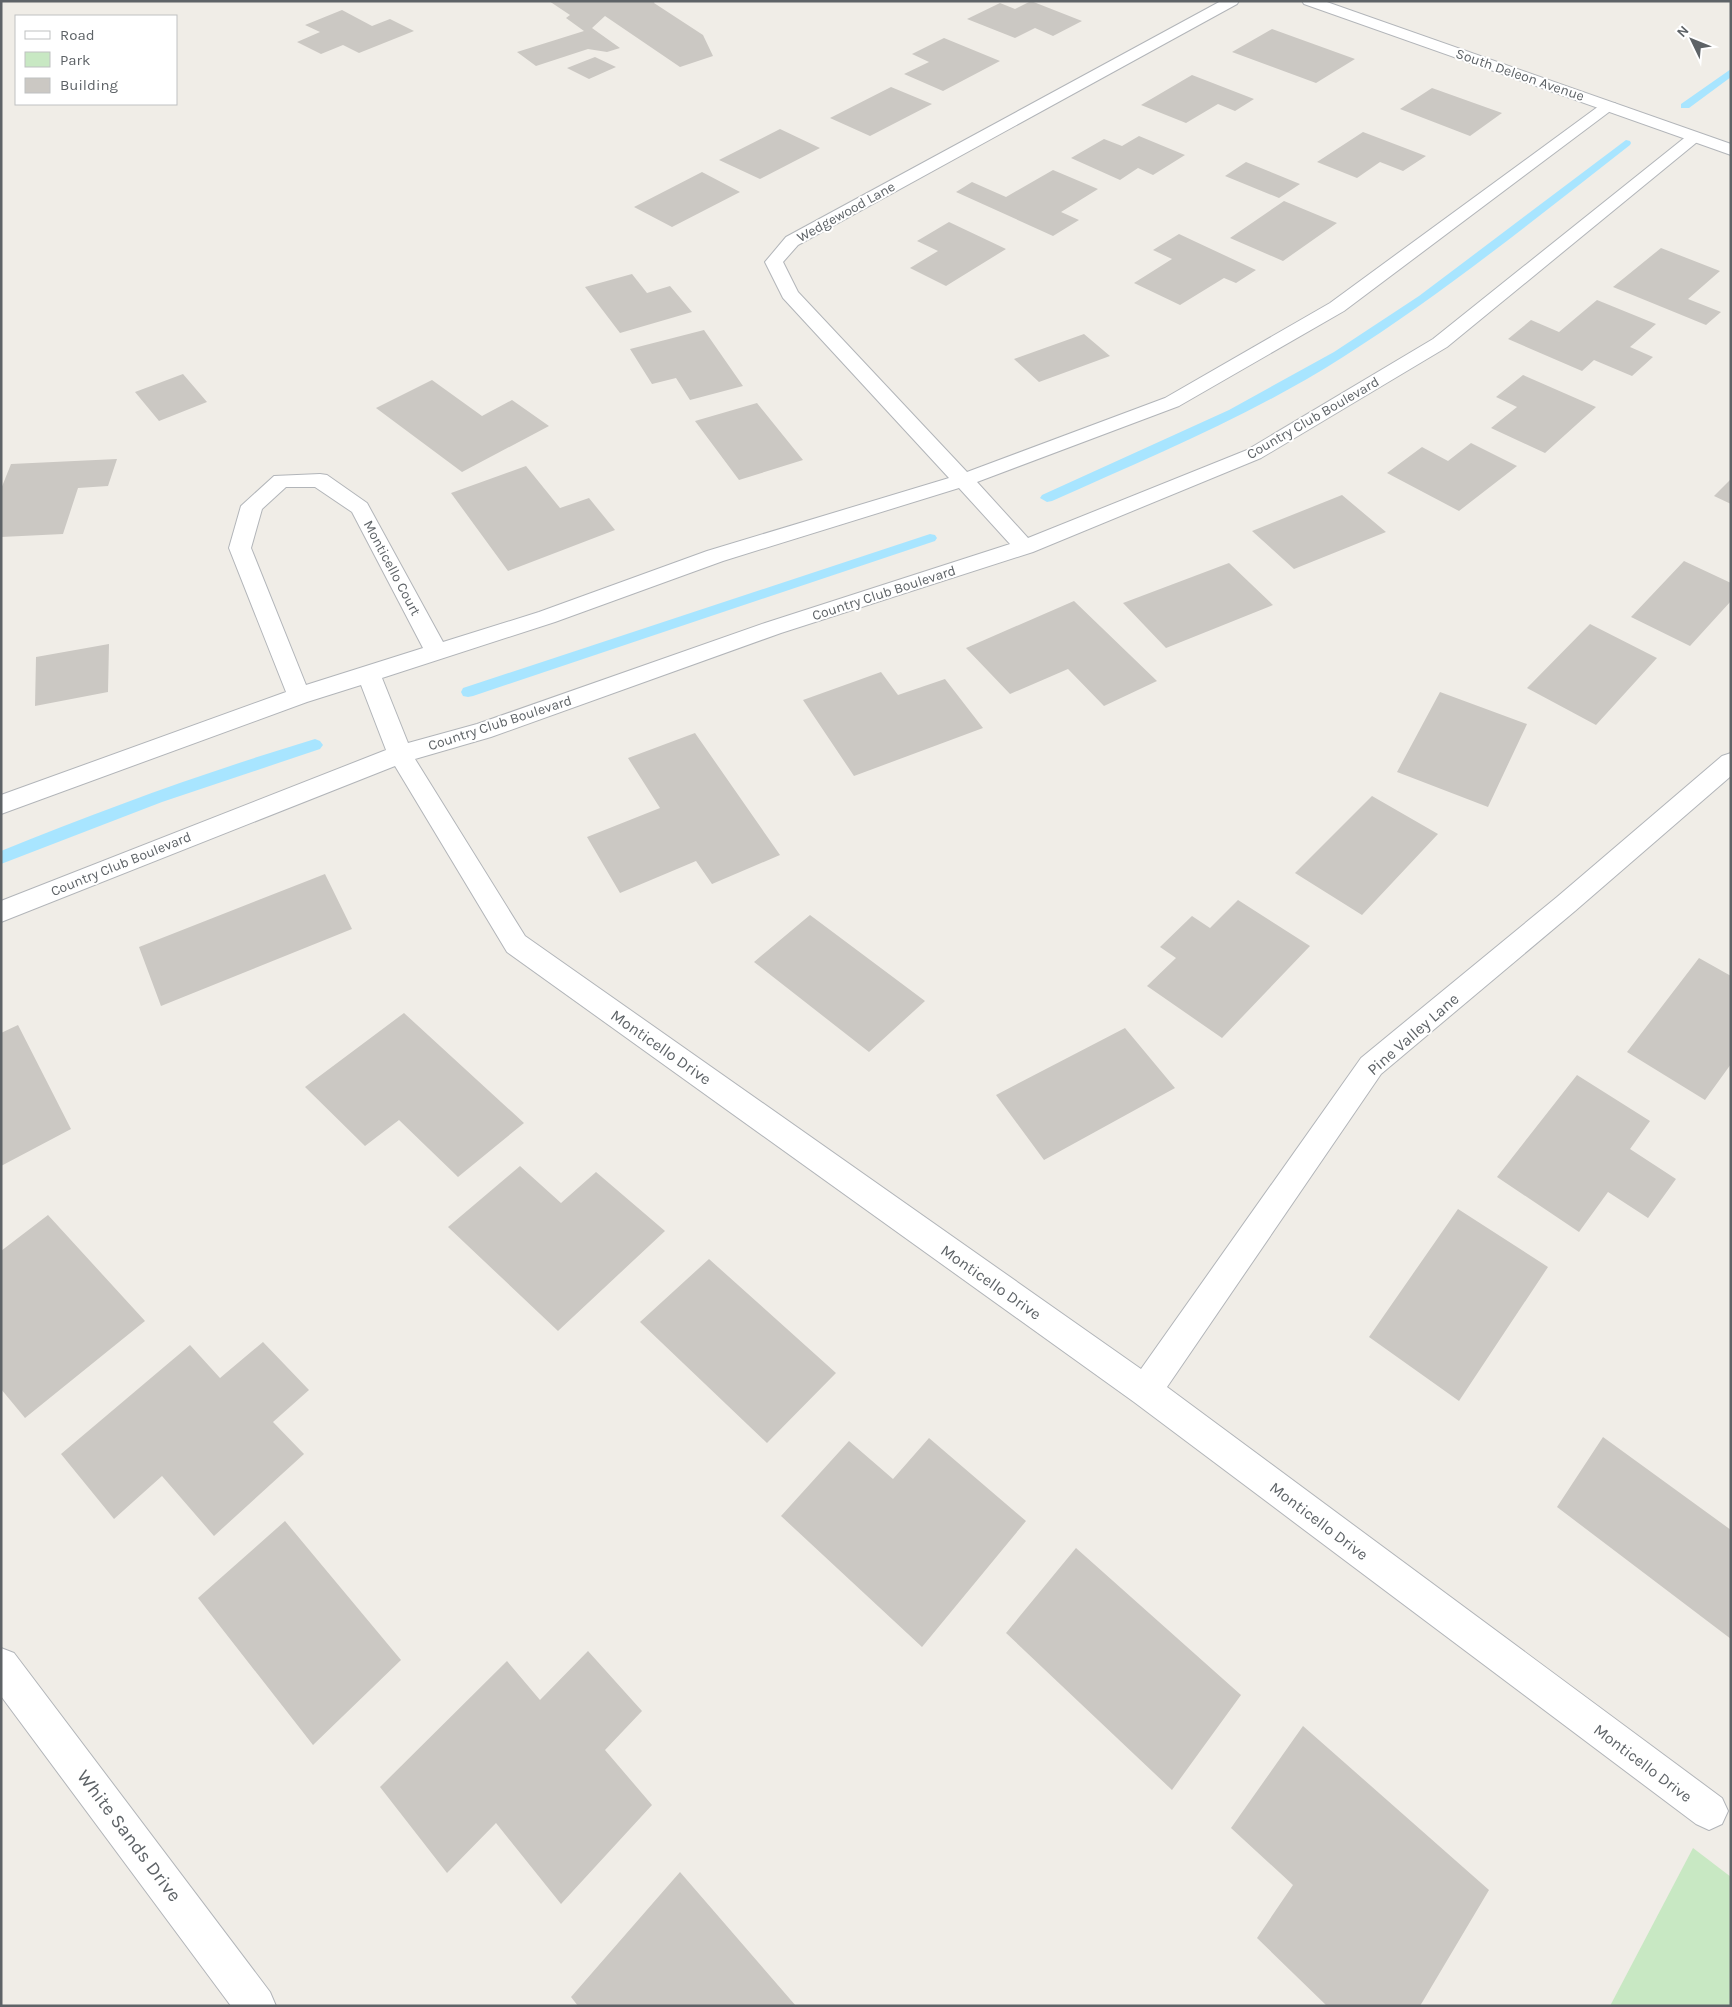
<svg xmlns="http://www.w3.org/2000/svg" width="1732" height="2007" viewBox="0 0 1732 2007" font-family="Karla,sans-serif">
<rect width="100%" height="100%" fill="#f0ede7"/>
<path fill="#c8e8c3" d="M1693 1848 1731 1877V2006H1610Z"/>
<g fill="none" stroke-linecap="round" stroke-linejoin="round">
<path fill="#a8e5ff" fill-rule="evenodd" d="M1731 69V77L1689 108H1681V104Z
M1626 140 1630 141 1631 143 1630 145C1536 218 1444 293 1343 357 1252 415 1151 457 1052 501L1047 502 1040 498 1042 495 1229 410 1334 352 1419 296Z
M930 534 935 535 937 538 935 541 473 696 468 697 463 696 461 692 463 688Z
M315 739 320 741 323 745 320 749 162 802 1 864V851C104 809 209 771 315 739Z"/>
</g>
<path fill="#cbc8c3" d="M549 1H655L654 3 703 35 713 56 680 67 605 16 592 28 620 48 607 52 588 49 536 66 517 52 584 31 566 18 570 15Z
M1031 1 1082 21 1053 36 1035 28 1015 38 967 19 1000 3 1015 9Z
M342 10 372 26 390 19 414 31 359 53 343 45 321 54 297 42 320 32 305 25Z
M1272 29 1355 59 1316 83 1232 52Z
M944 38 1000 61 943 91 904 74 929 62 912 54Z
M595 57 616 67 589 79 567 68Z
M1192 75 1254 99 1235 111 1218 104 1186 123 1141 105Z
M891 87 932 104 870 136 830 118Z
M1432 88 1502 113 1470 136 1400 109Z
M780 129 820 148 760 179 719 160Z
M1363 132 1426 156 1403 171 1380 162 1357 178 1317 162Z
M1139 136 1185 155 1153 175 1138 168 1120 180 1071 158 1104 139 1122 146Z
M1246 162 1300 184 1279 198 1225 176Z
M1053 170 1098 189 1061 212 1079 220 1053 236 956 192 972 182 1006 197Z
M702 172 740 192 672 227 634 207Z
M1284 201 1337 223 1283 261 1230 238Z
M949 222 1006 249 946 286 910 268 938 251 917 241Z
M1179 234 1256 270 1236 283 1224 278 1180 305 1134 283 1172 259 1153 250Z
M1661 248 1720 271 1688 299 1721 312 1706 325 1613 287Z
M632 274 647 293 670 286 692 312 620 333 585 287Z
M1597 300 1656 324 1630 347 1653 357 1632 376 1594 360 1582 371 1508 339 1531 320 1559 332Z
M704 330 743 386 690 400 676 378 652 384 630 349Z
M1084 334 1110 356 1039 382 1014 359Z
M183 374 207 402 159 421 135 392Z
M1523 375 1596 407 1545 453 1491 428 1517 407 1496 397Z
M432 380 482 416 512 400 549 426 462 472 376 408Z
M757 403 803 460 739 480 695 421Z
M1471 443 1517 466 1459 511 1387 473 1422 447 1448 461Z
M117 459 108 486 78 488 63 534 1 537V489L11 464Z
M526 466 560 508 589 498 615 530 508 571 451 493Z
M1731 479V504L1714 496Z
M1342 495 1386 532 1294 569 1252 531Z
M1684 561 1731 583V601L1690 646 1631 617Z
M1229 563 1273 605 1166 648 1123 603Z
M1074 601 1157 681 1104 706 1068 669 1010 694 966 648Z
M1590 624 1657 658 1596 725 1527 688Z
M109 644 108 692 35 706 36 657Z
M881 672 898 695 945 679 983 728 854 776 803 700Z
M1440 692 1527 724 1488 807 1397 772Z
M695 733 780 855 712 884 696 861 620 893 587 837 660 808 628 758Z
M1372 796 1438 834 1362 915 1295 873Z
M325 874 352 929 161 1006 139 947Z
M1238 900 1310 946 1222 1038 1147 986 1176 958 1160 947 1192 916 1210 928Z
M810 915 925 1001 869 1052 754 962Z
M1699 958 1731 976V1064L1705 1100 1627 1052Z
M404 1013 524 1123 458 1177 399 1120 365 1146 305 1087Z
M18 1025 71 1129 1 1166V1033Z
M1125 1028 1175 1088 1044 1160 996 1095Z
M1577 1075 1650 1121 1630 1149 1676 1179 1648 1218 1608 1192 1579 1232 1497 1177Z
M520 1166 561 1203 596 1172 665 1231 558 1331 448 1227Z
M1458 1209 1548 1267 1459 1401 1369 1337Z
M48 1215 145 1321 25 1418 1 1389V1251Z
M709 1259 836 1373 767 1443 640 1322Z
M263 1342 309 1390 273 1422 304 1454 214 1536 162 1476 114 1519 61 1454 190 1345 220 1378Z
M1603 1437 1731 1530V1639L1557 1507Z
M929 1438 1026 1521 922 1647 781 1516 849 1441 893 1479Z
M285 1521 401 1660 313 1745 198 1598Z
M1076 1548 1241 1695 1172 1790 1006 1633Z
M588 1651 642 1711 605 1750 652 1805 561 1904 496 1823 447 1873 380 1787 507 1661 540 1700Z
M1303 1726 1489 1890 1420 2006H1327L1257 1938 1293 1885 1231 1828Z
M680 1872 796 2006H578L571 1997Z"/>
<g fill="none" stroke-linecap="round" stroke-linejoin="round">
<g stroke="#b2b5b9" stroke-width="2">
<path id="minor" d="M1221 1H1239L1237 4 798 245 783 262 798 292 967 472 1165 398 1330 303 1603 103H1615L1617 106 1344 311 1179 406 977 482 1028 538 1247 450 1433 339 1688 135H1700L1702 138 1447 347 1261 458 1033 552 781 633 491 737 415 759 525 936 1141 1369 1361 1058 1557 897 1722 756 1731 753V776L1575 911 1381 1074 1167 1387 1722 1798 1728 1811 1722 1824 1709 1830 1696 1824 1134 1402 507 952 395 766 1 922V901L386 750 361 685 307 702 1 814V795L286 692 229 548 241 506 274 476 320 474 327 475 367 503 443 642 539 612 707 551 949 478 783 298 765 262 786 237ZM286 487H315L352 512 423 648 306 685 251 548 262 509ZM959 488 1010 544 765 623 477 724 408 743 382 678 555 622 723 561Z
M1 1648 14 1653 270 1992 276 2006H231L1 1696Z"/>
</g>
<g stroke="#b2b5b9" stroke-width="2">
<path id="tertiary" d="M1302 1H1324L1731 144V155L1304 4Z"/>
</g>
<use href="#minor" fill="#fff" fill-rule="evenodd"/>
<use href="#tertiary" fill="#fff" fill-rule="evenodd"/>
</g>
<g text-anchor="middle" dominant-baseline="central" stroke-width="4" stroke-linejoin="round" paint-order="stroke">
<g font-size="14" fill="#5e6367" stroke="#fff">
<text transform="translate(1520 75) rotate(19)">South Deleon Avenue</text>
<text transform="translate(846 212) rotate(-29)">Wedgewood Lane</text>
<text transform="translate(1313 418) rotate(-30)">Country Club Boulevard</text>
<text transform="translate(392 568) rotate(62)">Monticello Court</text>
<text transform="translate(884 593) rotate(-18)">Country Club Boulevard</text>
<text transform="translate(500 723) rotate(-18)">Country Club Boulevard</text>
<text transform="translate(121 864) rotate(-22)">Country Club Boulevard</text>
</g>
<g font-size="16" fill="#5e6367" stroke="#fff">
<text transform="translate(1413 1034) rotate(-41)">Pine Valley Lane</text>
<text transform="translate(661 1047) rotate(35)">Monticello Drive</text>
<text transform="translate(991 1282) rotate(35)">Monticello Drive</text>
<text transform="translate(1319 1521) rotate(37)">Monticello Drive</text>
<text transform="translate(1643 1763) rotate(37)">Monticello Drive</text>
</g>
<g font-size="19" fill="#5e6367" stroke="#fff">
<text transform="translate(129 1836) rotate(53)">White Sands Drive</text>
</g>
</g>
<rect width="1732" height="2007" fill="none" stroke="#5e6367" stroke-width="5"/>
<rect x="15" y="15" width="162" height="90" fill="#ffffff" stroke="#bfc1c2"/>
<rect x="25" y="31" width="25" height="8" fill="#ffffff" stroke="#bfc1c2"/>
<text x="60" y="40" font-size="15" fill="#5e6367">Road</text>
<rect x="25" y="52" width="25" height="15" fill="#c8e8c3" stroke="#bfc1c2"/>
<text x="60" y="65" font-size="15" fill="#5e6367">Park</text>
<rect x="25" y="78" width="25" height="15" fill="#cbc8c3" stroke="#bfc1c2"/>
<text x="60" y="90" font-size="15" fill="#5e6367">Building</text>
<g transform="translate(1692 40) rotate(313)" stroke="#ffffff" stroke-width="4" paint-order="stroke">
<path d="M0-4L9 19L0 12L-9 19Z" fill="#5e6367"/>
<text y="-8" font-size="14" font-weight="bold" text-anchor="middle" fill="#5e6367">N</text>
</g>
</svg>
